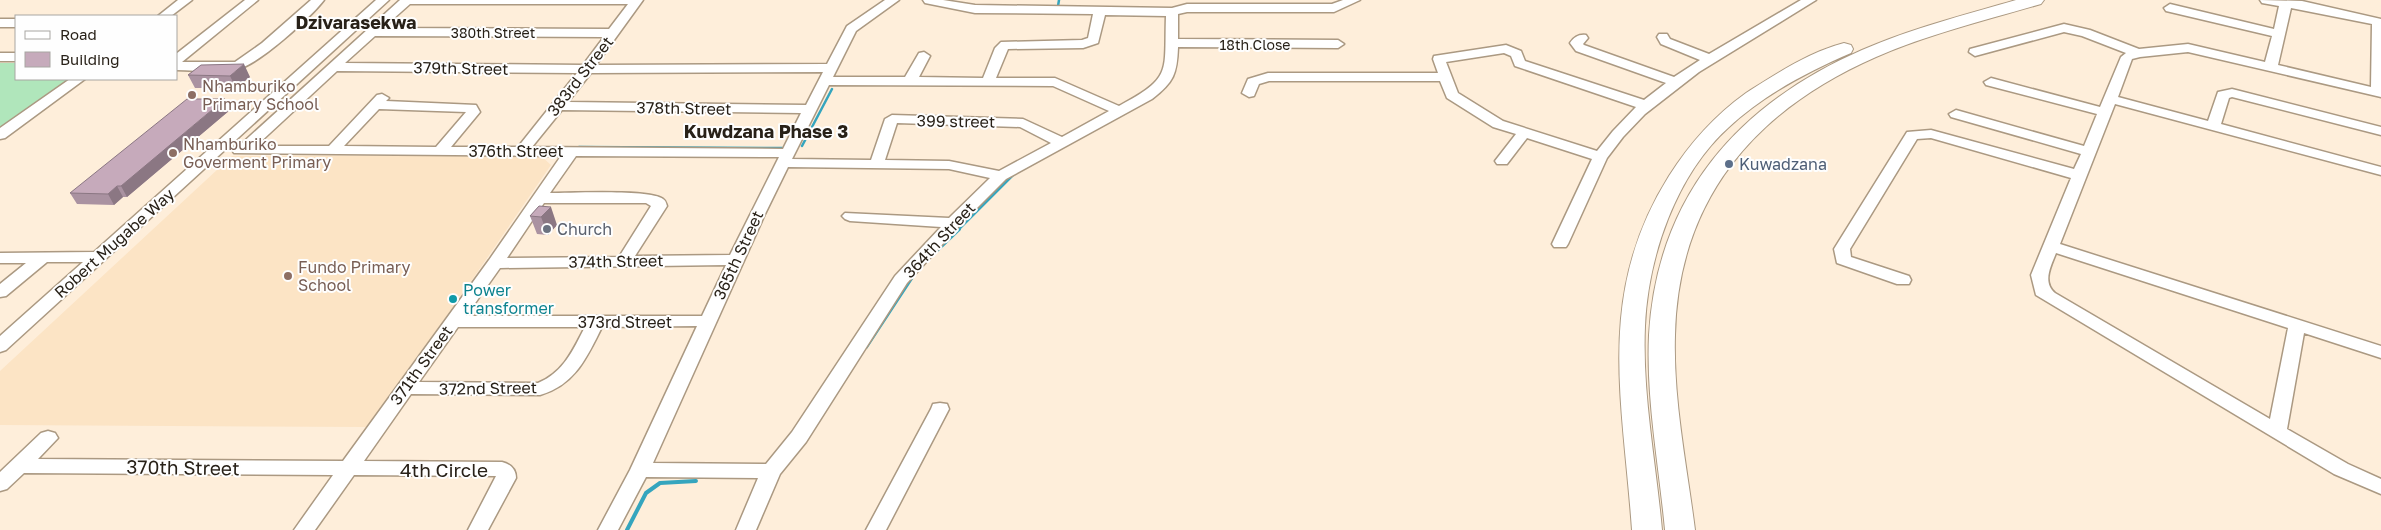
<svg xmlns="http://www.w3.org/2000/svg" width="2381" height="530" viewBox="0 0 2381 530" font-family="'Golos Text',sans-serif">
<rect width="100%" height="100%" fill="#feeeda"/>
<path fill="#fce4c5" d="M540 155 551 165 461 296H452L448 303H456L366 427 0 425V371L232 156Z"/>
<path fill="#b0e6bb" d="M0 63H16V79H71L0 128Z"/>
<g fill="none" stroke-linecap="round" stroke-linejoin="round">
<path stroke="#35a5be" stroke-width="2.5" d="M1058 6 1059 0
M802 146 832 89
M579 147 782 148
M958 230 1013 175"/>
<path stroke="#35a5be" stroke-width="4" d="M936 251 959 229
M866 347 912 277
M627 530 646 493 660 483 696 481"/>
<g stroke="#ab9982" stroke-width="3">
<path id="minor" d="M178 0H192L171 16H158Z
M245 0H258L182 62H235L262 43 311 0H324C311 17 261 62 241 68 221 75 197 70 176 70V54Z
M376 0H389L6 350 0 352V336L83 262H47L6 296 0 297V284L26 263H0V253L94 252Z
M400 0H643L596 65 827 64 847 26 885 0H899L856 31 833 77H905L919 53 924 52 930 56 919 77 983 78 995 48 1001 42 1082 40 1088 38 1093 14 975 13 925 3 923 0H943L975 5 1172 8 1187 4H1332L1343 0H1360L1334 12H1187L1178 14V39L1338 40 1344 44 1338 48 1178 47C1177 74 1174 82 1152 99L1006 179 959 226 907 283 806 442 780 474 756 530H736L758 478 646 477 618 530H598L630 470 697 326 602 327C587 357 575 385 540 395L411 394 364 461 502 462C510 464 516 469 516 478L488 530H468L496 476 354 475 315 530H294L333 475 24 473 7 489 0 491V472L41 433 48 431 55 433 58 438 38 459 343 461 489 260 561 156 234 153 232 150 234 147 239 146ZM410 4H628L609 29 383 28ZM1105 15 1166 16C1164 73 1173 77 1119 106L1055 78H996L1008 49 1083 48 1098 43ZM375 36 604 37 583 65 345 63ZM337 71 577 73 518 147H451L480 112 476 105 386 101 389 98 382 94 377 95 329 146H256ZM823 72 806 105 568 102 591 73ZM829 85 1053 86 1109 111 1062 137 1023 119 892 115 885 119 871 160 792 159ZM379 109 466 112 436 147 344 146ZM562 110 801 113 783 149 532 147ZM897 123 1020 127 1051 143 999 171 949 161 885 160ZM576 156 779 157 730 255 635 256 667 206C666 203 666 201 663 199 651 189 570 193 550 193ZM788 167 949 169 990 178 949 218 845 213 842 216 845 219 850 221 941 227 895 276 792 432 766 464 653 463 765 214ZM544 203H646L651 206 619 257 507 258ZM726 265 702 316H466L500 268ZM458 327H585C573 350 564 372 538 383L419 382Z
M1801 0H1816L1699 72 1645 114 1623 137 1607 158 1568 244 1566 247H1554L1552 244 1592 159 1527 138 1507 164H1497L1495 161 1516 134 1493 127 1447 98 1440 81H1269L1259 84 1254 96 1249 97 1242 93 1248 79 1268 73H1438L1433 59 1434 56 1506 45 1521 51 1525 61 1644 100 1666 83 1576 51 1570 43C1574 37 1579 34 1586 35L1588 38 1583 44 1584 45 1674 77 1700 60 1661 44 1657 37 1659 34H1667L1670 39 1709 54ZM1504 53 1511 56 1515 66 1636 107 1613 131 1597 151 1503 121 1458 93 1446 62Z
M2260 0 2302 1 2381 19V97L2188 52 2140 57 2132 59 2118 97 2208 121 2218 92 2232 89 2381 127V135L2232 97 2229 98 2221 124 2381 167V175L2115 104 2060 244 2381 346V358L2304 333 2287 429 2348 464 2381 479V494L2334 474 2036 295 2031 275 2071 178 1931 138 1917 139 1850 249 1851 257 1909 276 1911 280 1909 284H1897L1837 263 1834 249 1907 132 1931 130 2074 169 2081 154 1951 117 1949 114 1956 110 2084 146 2097 114 1986 85 1984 82 1991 78 2100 107 2121 57 2126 53 2082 36 2064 32 1975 56 1969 52 1970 49 2064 24 2090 30 2139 49 2188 44 2265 62 2272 36 2166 11 2164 8 2170 4 2274 29 2279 6 2262 3ZM2291 8 2372 24 2371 87 2278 65ZM2056 253 2288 328 2270 419 2055 293C2042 282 2051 266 2056 253Z
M0 19H16V27H0Z
M0 53H16V61H0Z
M70 79H85L5 138 0 139V128Z
M940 403 947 404 949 409 886 530H866L931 409 933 404Z"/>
</g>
<g stroke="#ab9982" stroke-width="2">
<path id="highway" d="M2016 0H2044L2041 4C1986 20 1929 34 1876 57 1755 110 1678 199 1675 335 1673 400 1687 466 1695 530H1665C1659 465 1646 400 1649 335 1657 196 1738 104 1862 50 1912 28 1965 15 2016 0Z
M1844 43 1851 45 1853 49 1851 53C1807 72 1763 95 1728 128 1676 175 1648 257 1645 326 1642 394 1656 462 1662 530H1632C1623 400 1595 294 1669 176 1690 143 1714 116 1746 93 1776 74 1809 52 1844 43Z"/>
</g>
<use href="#minor" fill="#fff" fill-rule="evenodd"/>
<use href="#highway" fill="#fff" fill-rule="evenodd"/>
</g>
<path fill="#aa92a1" d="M201 65 250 77 236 88H195L188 75Z
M230 110 127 197H123L114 205 77 204 70 193Z
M539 206 557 225 548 235 537 234 530 216Z"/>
<path fill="#8b7783" d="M244 64 250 77 236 88 230 76Z
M225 99 230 110 127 197 121 186Z
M117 186 123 197 114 205 108 194Z
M551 207 557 225 548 235 541 217Z"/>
<path fill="#c6aabb" stroke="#8b7783" d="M244 64 230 76 188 75 201 65Z
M187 99H225L121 186H117L108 194 70 193Z
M539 206 551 207 541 217 530 216Z"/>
<g fill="#8d6e63" stroke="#fefefe" stroke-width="2">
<circle cx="192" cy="95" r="5"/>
<circle cx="173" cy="153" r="5"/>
<circle cx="288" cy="276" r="5"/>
</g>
<circle fill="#5c6f8a" stroke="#fefefe" stroke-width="2" cx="1729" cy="164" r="5"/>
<circle fill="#6b7280" stroke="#fefefe" stroke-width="2" cx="547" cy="229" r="5"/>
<circle fill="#0f9aa8" stroke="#fefefe" stroke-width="2" cx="453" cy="299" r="5"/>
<g text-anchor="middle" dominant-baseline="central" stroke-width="4" stroke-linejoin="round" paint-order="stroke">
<g font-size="14" fill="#282118" stroke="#fefefe">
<text x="493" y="32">380th Street</text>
<text x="1255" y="44">18th Close</text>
</g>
<g font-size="16" fill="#282118" stroke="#fefefe">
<text transform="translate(461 68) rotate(1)">379th Street</text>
<text transform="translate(580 76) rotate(-52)">383rd Street</text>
<text transform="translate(684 108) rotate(1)">378th Street</text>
<text transform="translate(956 121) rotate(1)">399 street</text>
<text x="516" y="151">376th Street</text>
<text transform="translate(939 240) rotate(-47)">364th Street</text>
<text transform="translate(114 243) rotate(-42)">Robert Mugabe Way</text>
<text transform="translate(738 255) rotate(-65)">365th Street</text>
<text transform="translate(616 261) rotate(-1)">374th Street</text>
<text x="625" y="322">373rd Street</text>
<text transform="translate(421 365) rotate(-54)">371th Street</text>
<text transform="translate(488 388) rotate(-1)">372nd Street</text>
</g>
<g font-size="16" fill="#785e54" stroke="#fefefe" text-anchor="start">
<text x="202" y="86">Nhamburiko<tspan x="202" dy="18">Primary School</tspan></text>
<text x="183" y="144">Nhamburiko<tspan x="183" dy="18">Goverment Primary</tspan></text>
<text x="298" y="267">Fundo Primary<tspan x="298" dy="18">School</tspan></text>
</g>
<g font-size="16" fill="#4e5e75" stroke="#fefefe" text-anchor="start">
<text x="1739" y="164">Kuwadzana</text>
</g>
<g font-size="16" fill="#5b616d" stroke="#fefefe" text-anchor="start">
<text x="557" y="229">Church</text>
</g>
<g font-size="16" fill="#0d838f" stroke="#fefefe" text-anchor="start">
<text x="463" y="290">Power<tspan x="463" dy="18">transformer</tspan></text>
</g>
<g font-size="18" font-weight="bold" fill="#282118" stroke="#fefefe">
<text x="356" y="22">Dzivarasekwa</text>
</g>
<g font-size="18" font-weight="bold" fill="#282118" stroke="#fefefe">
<text x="766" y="131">Kuwdzana Phase 3</text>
</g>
<g font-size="19" fill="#282118" stroke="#fefefe">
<text transform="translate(183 467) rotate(1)">370th Street</text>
<text x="444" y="469">4th Circle</text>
</g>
</g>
<rect x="15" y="15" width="162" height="65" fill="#fefefe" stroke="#a8a6a2"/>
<rect x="25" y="31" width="25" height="8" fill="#ffffff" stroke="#a8a6a2"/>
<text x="60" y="40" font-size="15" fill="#282118">Road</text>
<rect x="25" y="52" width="25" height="15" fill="#c6aabb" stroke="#a8a6a2"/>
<text x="60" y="65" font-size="15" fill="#282118">Building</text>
</svg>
